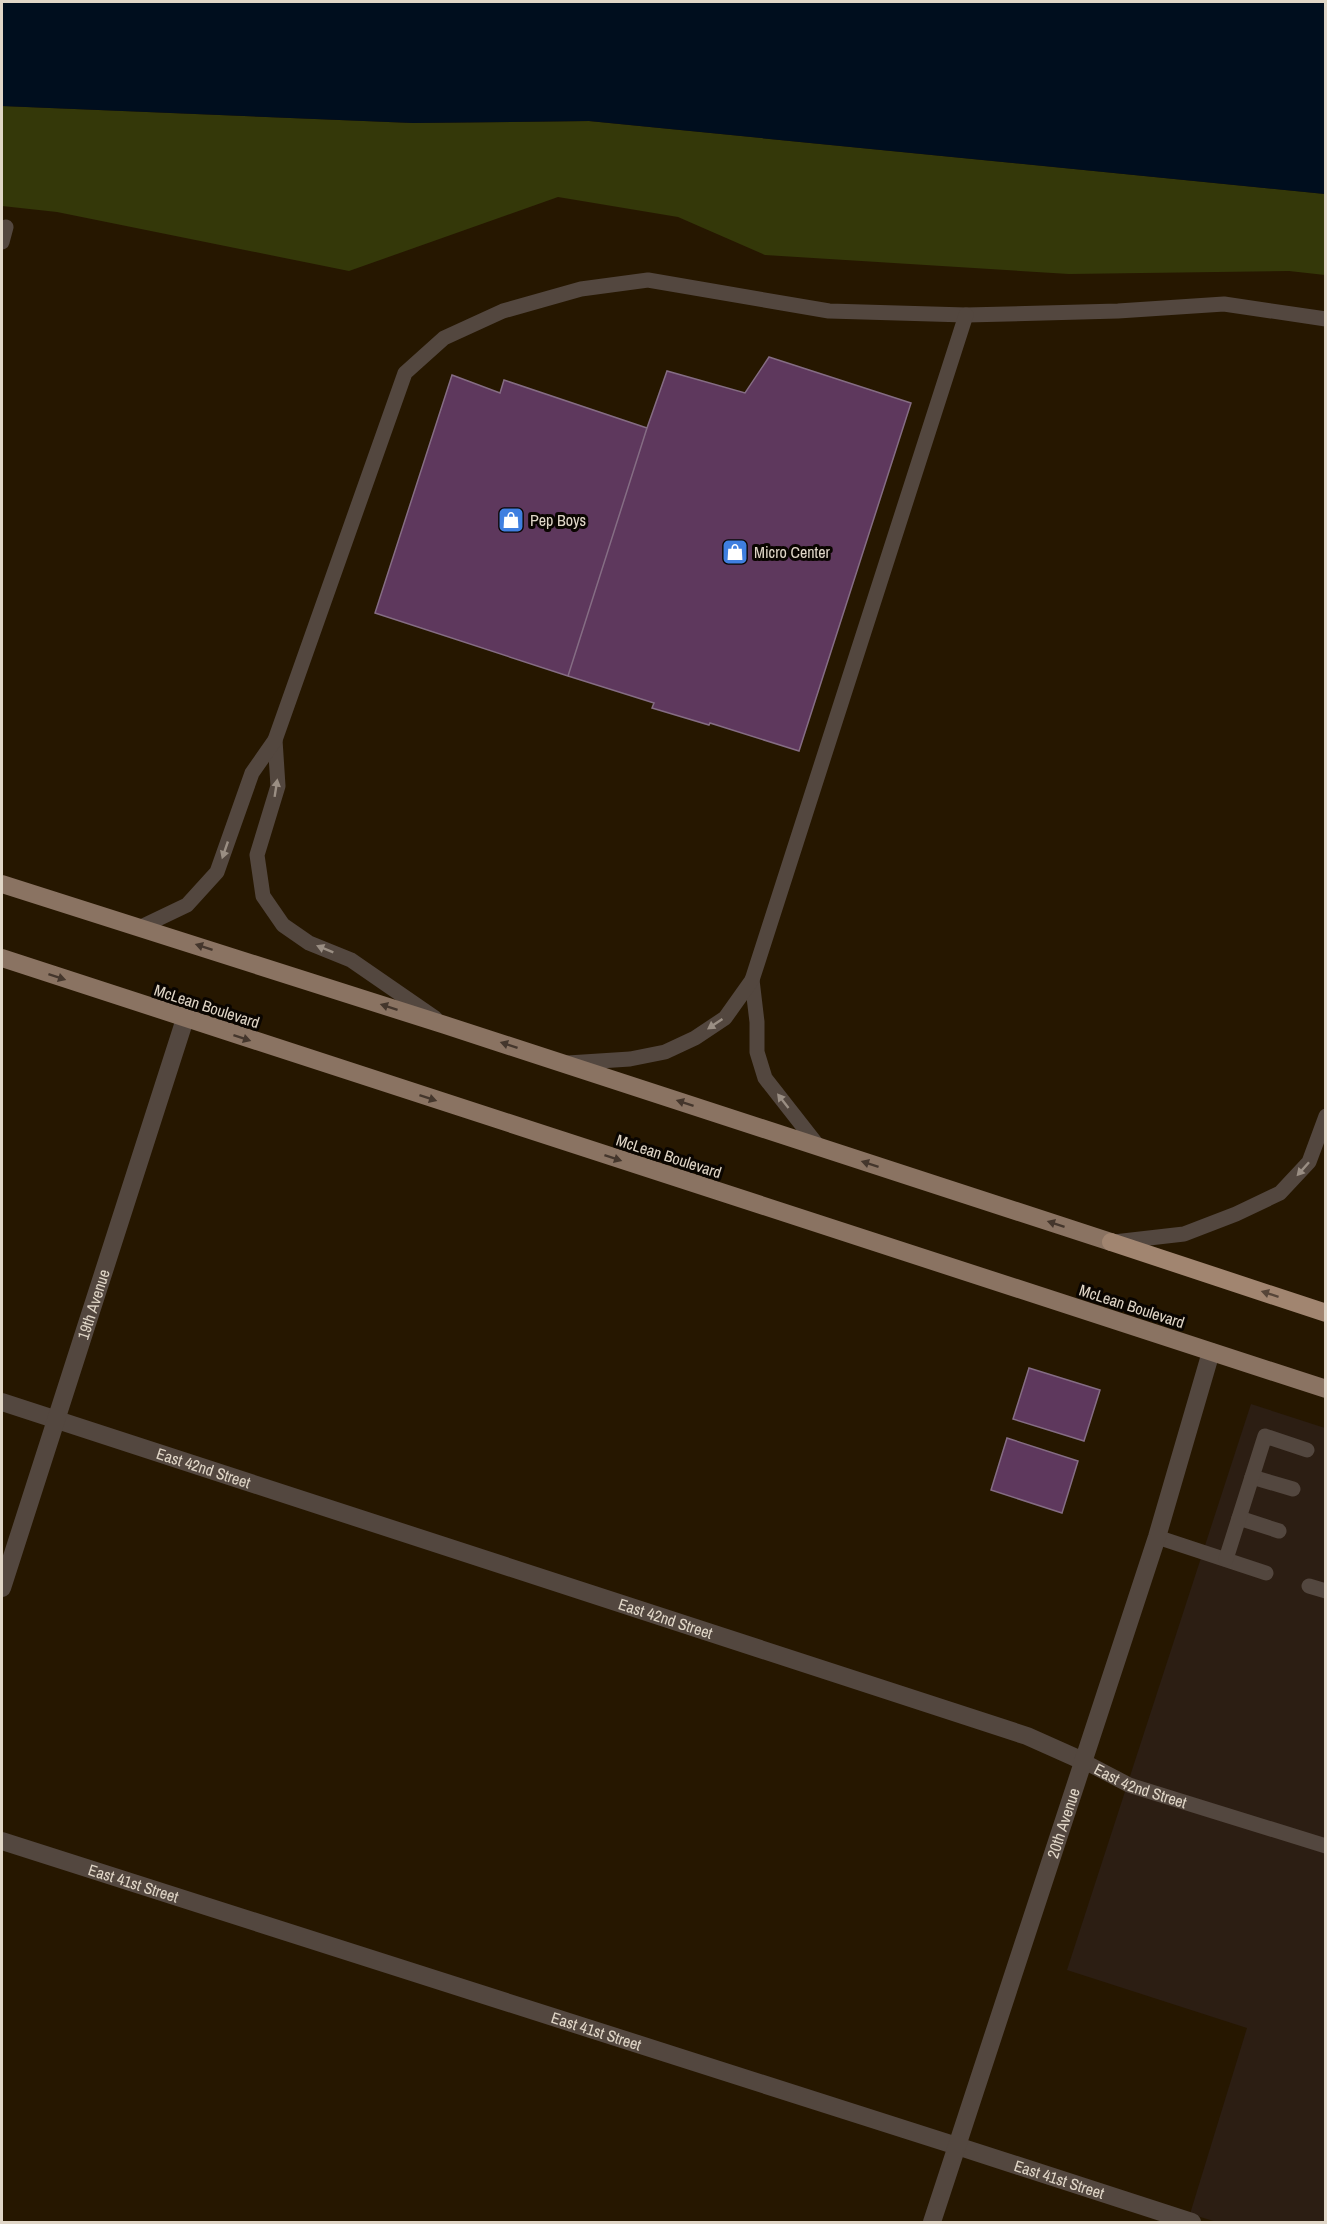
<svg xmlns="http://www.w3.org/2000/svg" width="1327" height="2224" viewBox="0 0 1327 2224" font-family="'Archivo Narrow',sans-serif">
<rect width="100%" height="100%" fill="#261700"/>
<path fill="#2c1e13" d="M1251 1404 1325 1428V2222H1217L1190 2214 1247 2028 1067 1970Z"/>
<path fill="#343809" d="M2 106 413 123 589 121 1325 194V275L1289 271 1069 274 765 255 678 217 558 197 349 271 57 212 2 206Z"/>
<path fill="#000e1e" d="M2 2H1325V194L589 121 413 123 2 106Z"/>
<path fill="#5e385d" stroke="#856d84" stroke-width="1.5" d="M769 357 911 403 799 751 710 723 709 725 652 708 654 703 568 676 647 428 667 371 745 393Z
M452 375 500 393 504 380 647 428 568 676 375 613Z
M1029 1368 1100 1390 1084 1441 1013 1419Z
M1007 1438 1078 1461 1062 1513 991 1490Z"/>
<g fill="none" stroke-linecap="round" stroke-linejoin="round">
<g stroke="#53473f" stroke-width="15">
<path d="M2 242 6 227"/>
<path d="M275 740 278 786 257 855 263 896 283 925 309 943 351 960 435 1018"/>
<path d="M141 927 187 905 217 872 252 773 275 740 405 373 444 338 503 311 581 289 648 280 829 311 966 315 1118 311 1224 304 1326 319"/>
<path d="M752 980 757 1022V1052L765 1078 819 1147"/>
<path d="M568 1063 630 1059 665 1052 695 1038 725 1018 752 980 966 315"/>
<path d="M1114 1242 1184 1234 1236 1214 1280 1193 1309 1162 1326 1116"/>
<path d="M1252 1477 1293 1489"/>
<path d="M1239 1518 1279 1531"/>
<path d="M1157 1537 1266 1573"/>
<path d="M1226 1559 1265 1436 1307 1450"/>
<path d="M1309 1586 1326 1591"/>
<path id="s1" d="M1083 1761 1129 1785 1326 1846"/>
</g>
<g stroke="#53473f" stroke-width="18">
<path id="s2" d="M2 1402 1027 1736 1083 1761"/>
<path id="s3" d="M2 1588 185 1019"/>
<path id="s4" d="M2 1841 957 2146 1192 2222"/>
<path id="s5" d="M932 2222 1157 1537 1211 1352"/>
</g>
<path stroke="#8a7362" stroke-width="18" d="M2 884 445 1025 1111 1242
M2 958 1326 1389"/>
<path stroke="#a18570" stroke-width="18" d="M1111 1242 1326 1313"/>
</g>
<defs><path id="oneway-solid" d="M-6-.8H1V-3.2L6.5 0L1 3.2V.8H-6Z" transform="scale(1.5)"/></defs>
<g fill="#9a8e83">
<use href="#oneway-solid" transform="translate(276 788) rotate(-81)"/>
<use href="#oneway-solid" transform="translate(225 850) rotate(109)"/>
<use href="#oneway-solid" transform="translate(325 949) rotate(-158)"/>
<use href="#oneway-solid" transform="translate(715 1024) rotate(146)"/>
<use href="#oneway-solid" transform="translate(783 1101) rotate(-128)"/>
<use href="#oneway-solid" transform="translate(1303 1169) rotate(132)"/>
</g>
<g fill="#44362c">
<use href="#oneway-solid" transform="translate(204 947) rotate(-162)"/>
<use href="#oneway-solid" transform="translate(57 977) rotate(18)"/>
<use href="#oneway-solid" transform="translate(389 1007) rotate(-162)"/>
<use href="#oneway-solid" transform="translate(242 1038) rotate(18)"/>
<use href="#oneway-solid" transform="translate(509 1045) rotate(-162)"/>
<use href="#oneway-solid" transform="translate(428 1098) rotate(18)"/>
<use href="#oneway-solid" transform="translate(685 1103) rotate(-162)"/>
<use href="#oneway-solid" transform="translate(613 1158) rotate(18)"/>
<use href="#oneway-solid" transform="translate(870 1164) rotate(-162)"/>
<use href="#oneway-solid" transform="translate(1056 1224) rotate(-162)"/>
</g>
<use fill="#564538" href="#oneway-solid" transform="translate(1270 1294) rotate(-162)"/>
<defs>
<g id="shop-square" transform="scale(1.35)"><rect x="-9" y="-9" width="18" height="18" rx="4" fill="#3f7fe0" stroke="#0a0500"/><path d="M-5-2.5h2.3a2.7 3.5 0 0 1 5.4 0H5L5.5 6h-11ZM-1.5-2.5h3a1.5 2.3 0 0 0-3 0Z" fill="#fff"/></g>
</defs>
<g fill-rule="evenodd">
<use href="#shop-square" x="511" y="520"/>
<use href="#shop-square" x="735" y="552"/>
</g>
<g text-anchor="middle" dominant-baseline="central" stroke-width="6" stroke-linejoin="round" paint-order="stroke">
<g font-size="16" fill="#e0d6c7" stroke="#0a0500" text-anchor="start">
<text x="530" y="520">Pep Boys</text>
<text x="754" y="552">Micro Center</text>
</g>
<g font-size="16" fill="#e0d6c7" stroke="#0a0500">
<text transform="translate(207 1006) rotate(18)">McLean Boulevard</text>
<text transform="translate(669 1156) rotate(18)">McLean Boulevard</text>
<text stroke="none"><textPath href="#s3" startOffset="298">19th Avenue</textPath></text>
<text transform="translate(1132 1306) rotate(18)">McLean Boulevard</text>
<text stroke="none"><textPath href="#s2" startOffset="212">East 42nd Street</textPath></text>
<text stroke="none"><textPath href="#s2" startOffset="698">East 42nd Street</textPath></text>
<text stroke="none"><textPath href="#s1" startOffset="63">East 42nd Street</textPath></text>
<text stroke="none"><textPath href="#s5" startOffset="420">20th Avenue</textPath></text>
<text stroke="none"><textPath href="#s4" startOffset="138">East 41st Street</textPath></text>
<text stroke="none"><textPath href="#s4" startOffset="624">East 41st Street</textPath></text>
<text stroke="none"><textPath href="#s4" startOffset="1110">East 41st Street</textPath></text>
</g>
</g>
<rect width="1327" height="2224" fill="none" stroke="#e0d6c7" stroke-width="6"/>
</svg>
